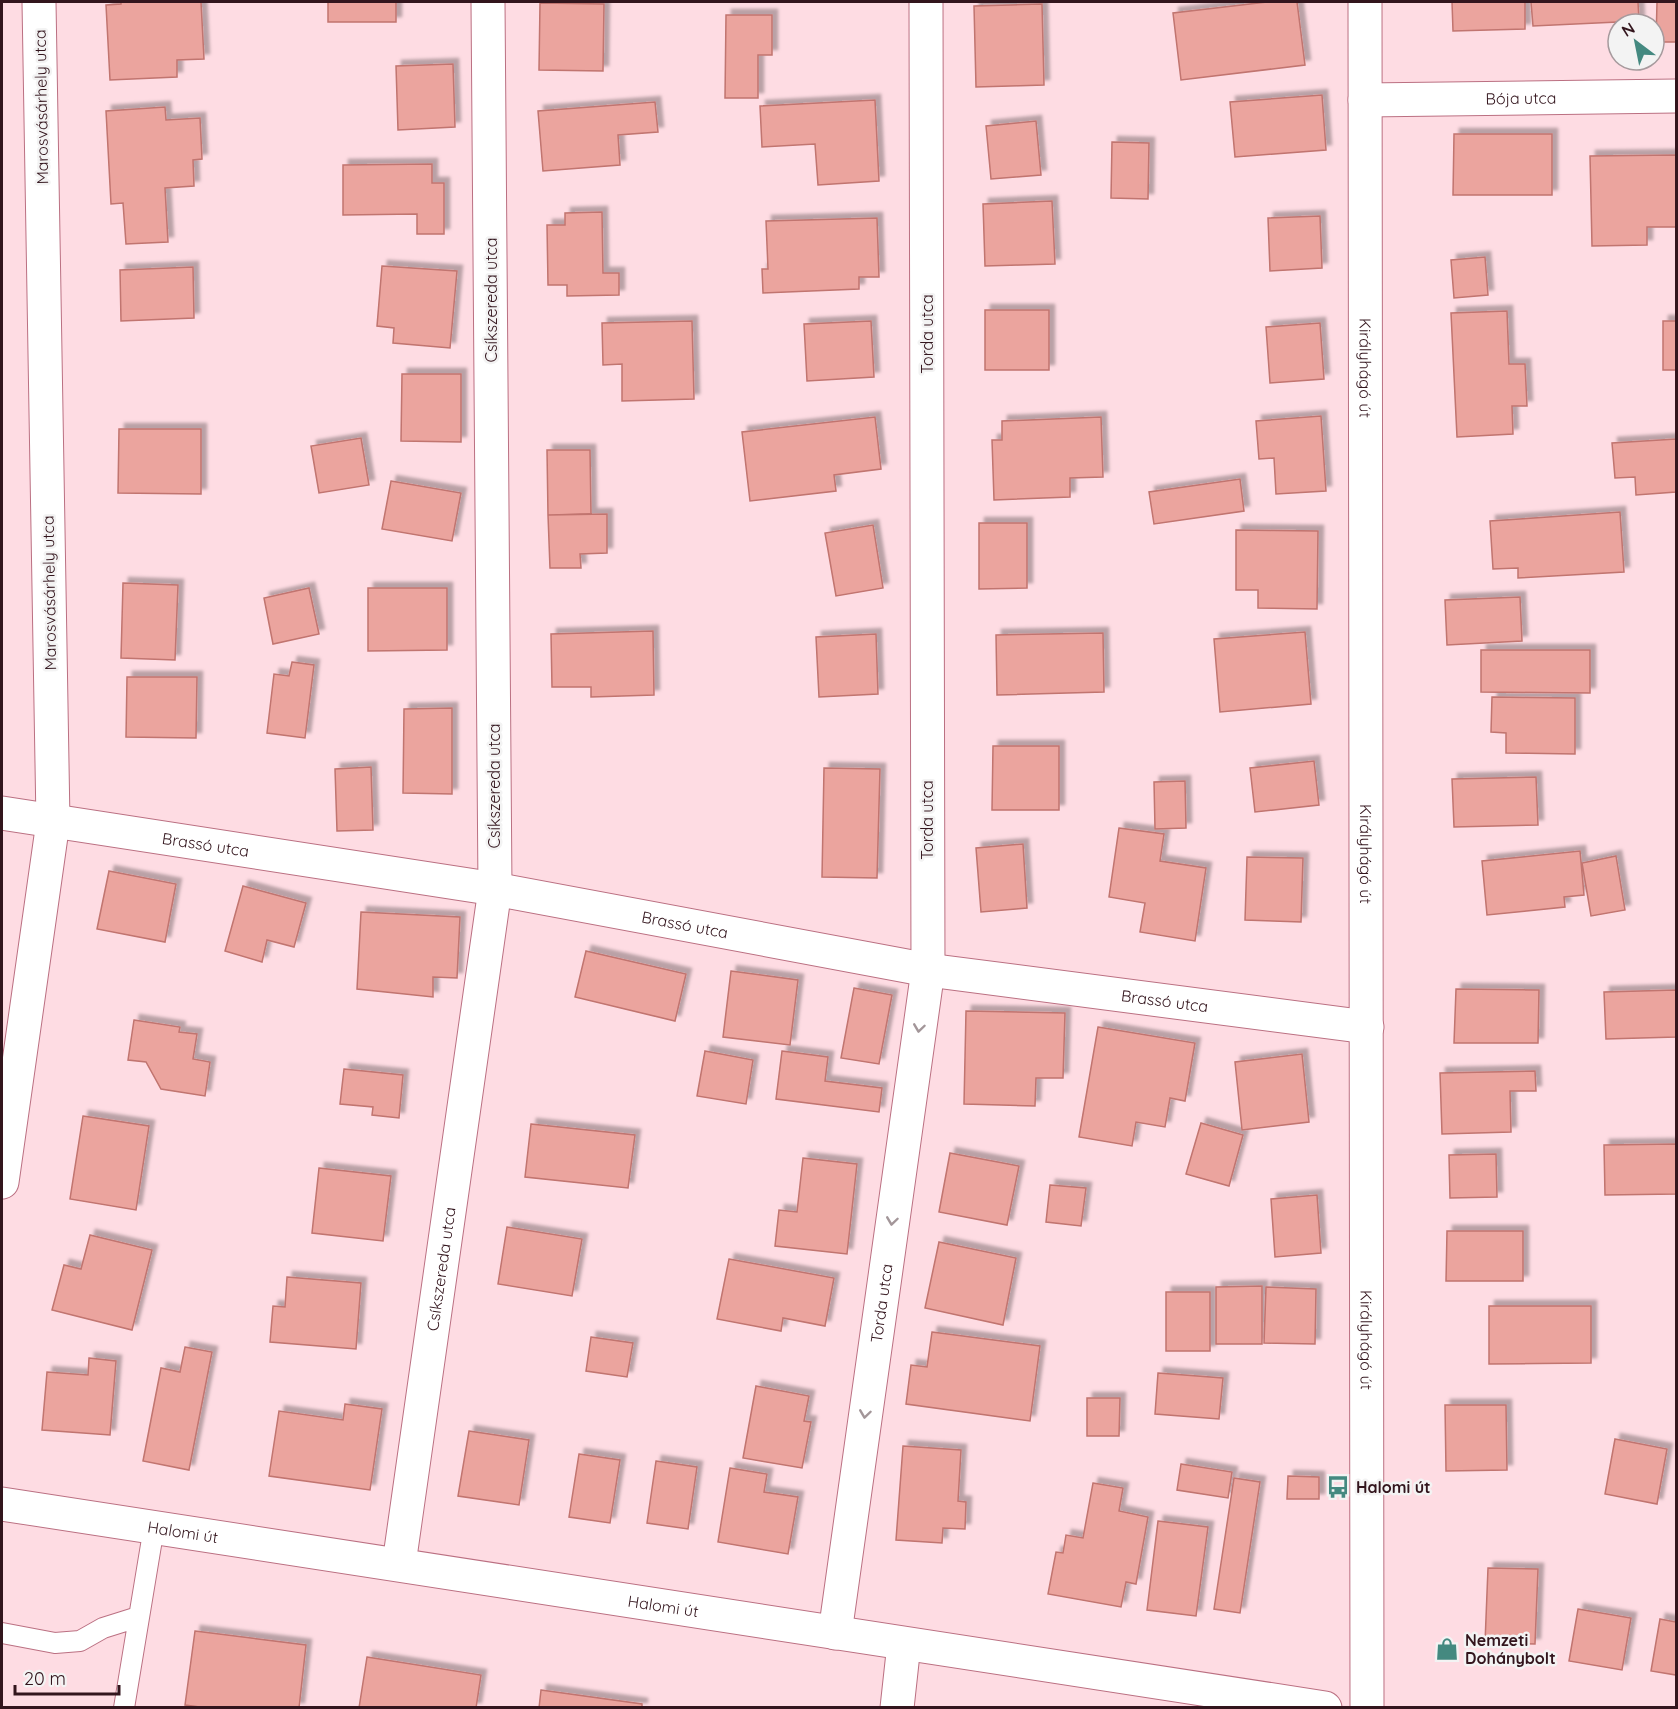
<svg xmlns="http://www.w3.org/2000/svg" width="1678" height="1709" viewBox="0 0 1678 1709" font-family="Quicksand,sans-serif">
<defs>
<filter id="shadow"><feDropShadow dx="5.5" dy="-5.5" stdDeviation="1.5" flood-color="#0004"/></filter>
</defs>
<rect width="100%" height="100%" fill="#fedce3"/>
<path fill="#eba49e" stroke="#c1746f" stroke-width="1.5" filter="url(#shadow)" d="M121 2H201L204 59 177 60V77L110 80 106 5 121 4Z
M328 2H396V22H328Z
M1267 2H1297L1305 65 1181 80 1173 13Z
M1452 2H1525V29L1453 31Z
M1531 2H1638L1639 21 1533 26Z
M1657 2H1676V42H1656Z
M540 3 604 4 603 71 539 70Z
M1042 4 1044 85 976 87 974 6Z
M726 15H772V55H758V98H725Z
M453 64 455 127 398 130 396 66Z
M1322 95 1326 150 1235 157 1230 102Z
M875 100 879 181 818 185 815 144 762 147 760 106Z
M655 102 658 132 618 135 620 165 543 171 538 111Z
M165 107 166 120 200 118 202 159 193 160 194 186 165 188 168 242 126 244 123 203 111 204 106 111Z
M1036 121 1041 175 991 179 986 126Z
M1454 134H1552V195H1453Z
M1112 142 1149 143 1148 199 1111 198Z
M1676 155V227H1647V245L1592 246 1590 156Z
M432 164V183H444V234H417V214L343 215V165Z
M1052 201 1055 264 985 266 983 204Z
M602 212 603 273H619V295L567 296V285H548L547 225H565V213Z
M1320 216 1322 268 1270 271 1268 218Z
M877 218 879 277H859V289L763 293 762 269H768L766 221Z
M1485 257 1488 295 1454 298 1451 260Z
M382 266 457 271 450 348 393 343 394 328 377 326Z
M193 267 194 318 121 321 120 270Z
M985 310H1049V370H985Z
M1507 311 1509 364H1525L1527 406H1512L1513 434 1457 437 1451 313Z
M692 321 694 399 622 401V364L603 365 602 323Z
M871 321 874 377 807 381 804 324Z
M1663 321H1676V370H1663Z
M1320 323 1324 379 1270 383 1266 327Z
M402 374H461V442L401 441Z
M1321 416 1326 491 1276 494 1274 458 1259 459 1256 421Z
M875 417 881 469 834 475 836 491 750 501 742 432Z
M1101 417 1103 477 1070 478V497L994 500 992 440H1002V421Z
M119 429H201V494L118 493Z
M361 438 369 485 319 493 311 446Z
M1676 439V492L1636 495 1635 477 1615 478 1612 443Z
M547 450H590L591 514 548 515Z
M1240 479 1244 511 1154 524 1149 492Z
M391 481 461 493 452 541 382 529Z
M1620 512 1624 572 1518 578V568L1493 569 1490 521Z
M607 514V553L580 554 581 568H550L548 515Z
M979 523H1027V588L979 589Z
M873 525 883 588 836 596 825 533Z
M1236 530 1318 531 1317 609 1258 608V590H1236Z
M123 583 178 585 175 660 121 658Z
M309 588 319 634 273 644 264 598Z
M368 588H447V650L368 651Z
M1520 597 1522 641 1447 645 1445 600Z
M653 631 654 695 591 697V687H552L551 634Z
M1305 632 1311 704 1220 712 1214 639Z
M1103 633 1104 692 997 695 996 635Z
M876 634 878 694 819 697 816 637Z
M1481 650H1590V693L1481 692Z
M292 662 314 665 305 738 267 733 274 674 289 676Z
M127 677H197L196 738 126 737Z
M1492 697 1575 698V754L1506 753V733L1491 732Z
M452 708V794L403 793 404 709Z
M993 746H1059V810H992Z
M1314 761 1319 805 1255 812 1250 768Z
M371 767 373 830 337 831 335 769Z
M824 768 880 769 877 878 822 877Z
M1536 777 1538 825 1454 827 1452 779Z
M1185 781 1186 828 1155 829 1154 782Z
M1119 828 1164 834 1160 861 1206 868 1195 941 1140 932 1145 903 1109 897Z
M1023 844 1027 908 981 912 976 848Z
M1580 851 1584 895 1564 897 1565 907 1487 915 1482 861Z
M1616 856 1625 910 1591 916 1582 863Z
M1247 857 1303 858 1301 922 1245 920Z
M109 871 176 884 165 942 97 929Z
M243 886 306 903 294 947 267 940 262 962 225 951Z
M361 912 460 917 457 978 433 977V997L357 989Z
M586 951 686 974 675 1021 575 997Z
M731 971 798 980 790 1045 723 1037Z
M854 988 892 995 879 1064 841 1058Z
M1456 989 1539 990 1538 1043H1454Z
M1676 990V1037L1606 1039 1604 992Z
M966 1011 1065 1013 1063 1078H1036L1035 1106 964 1104Z
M134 1020 180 1027 179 1032 197 1034 193 1059 210 1062 205 1096 161 1089 146 1062 128 1060Z
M1098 1027 1195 1043 1185 1101 1170 1098 1165 1127 1136 1122 1132 1146 1079 1137Z
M705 1051 753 1060 746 1104 697 1096Z
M782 1051 828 1057 825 1081 882 1088 879 1112 776 1099Z
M1302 1054 1309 1122 1242 1130 1235 1062Z
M344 1069 403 1075 399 1118 372 1115 373 1107 340 1104Z
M1535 1071 1536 1091H1510L1511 1132 1442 1134 1440 1073Z
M83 1116 149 1126 136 1210 70 1199Z
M1201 1123 1243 1135 1229 1186 1186 1174Z
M531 1124 635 1135 628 1188 525 1177Z
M1676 1144V1194L1605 1195 1604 1145Z
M950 1153 1019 1166 1007 1225 939 1212Z
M1496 1154 1497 1197 1450 1198 1449 1155Z
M803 1158 857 1164 847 1254 775 1246 779 1210 797 1212Z
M319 1168 391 1176 383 1241 312 1233Z
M1050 1185 1086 1188 1081 1226 1046 1222Z
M1317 1195 1321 1253 1275 1257 1271 1199Z
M507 1227 582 1239 572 1296 498 1284Z
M1447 1231H1523V1281H1446Z
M90 1235 152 1250 132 1330 52 1310 64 1265 81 1269Z
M939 1242 1016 1258 1003 1325 925 1308Z
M729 1259 834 1278 825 1326 783 1318 781 1331 717 1319Z
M287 1277 361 1283 356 1349 270 1342 273 1306 285 1307Z
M1262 1286V1344H1216V1287Z
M1266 1287 1316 1289 1315 1344 1264 1343Z
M1166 1292H1210V1351H1166Z
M1489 1306H1591V1363L1489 1364Z
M932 1332 1040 1346 1030 1421 906 1404 911 1365 927 1367Z
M591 1337 633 1343 627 1377 586 1371Z
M185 1347 212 1352 189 1470 143 1461 161 1368 180 1372Z
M89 1358 116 1361 110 1435 42 1430 47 1372 88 1375Z
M1158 1373 1223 1378 1219 1419 1155 1414Z
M756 1386 809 1396 804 1421 811 1422 802 1468 743 1458Z
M1087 1398H1120L1119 1436H1087Z
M345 1404 382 1409 370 1490 269 1476 279 1411 343 1420Z
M1445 1405H1506L1507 1470 1446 1471Z
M469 1431 529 1440 519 1505 458 1496Z
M1615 1439 1667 1449 1657 1504 1605 1494Z
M903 1446 961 1450 958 1501 966 1502 965 1529 943 1528 942 1543 896 1540Z
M579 1454 620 1460 610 1523 569 1517Z
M656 1461 697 1467 688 1529 647 1523Z
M1181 1464 1232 1472 1228 1498 1177 1490Z
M730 1468 767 1474 764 1492 798 1497 788 1554 718 1542Z
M1288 1476 1319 1477V1499H1287Z
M1234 1478 1260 1482 1240 1613 1214 1609Z
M1093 1483 1123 1488 1119 1511 1148 1517 1136 1584 1126 1582 1121 1607 1048 1594 1056 1552 1063 1553 1066 1535 1083 1538Z
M1158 1521 1208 1527 1196 1616 1147 1610Z
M1488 1568 1538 1569 1535 1644 1485 1643Z
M1578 1609 1631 1618 1622 1670 1569 1661Z
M1660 1619 1676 1622V1675L1651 1671Z
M195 1631 306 1645 299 1708H207L185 1705Z
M367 1657 481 1675 476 1708H359Z
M541 1690 642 1704V1708H539Z"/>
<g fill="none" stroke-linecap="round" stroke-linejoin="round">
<g stroke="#bb7082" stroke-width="22">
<path id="service" d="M2 1633 55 1643 80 1641 103 1628 138 1617
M124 1708 154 1527"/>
</g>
<g stroke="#bb7082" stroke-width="35">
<g id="minor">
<path id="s1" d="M1365 100 1676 96"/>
<path id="s2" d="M2 813 495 889 928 970 1367 1027"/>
<path d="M2 1182 53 822 39 2"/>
<path id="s3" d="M2 1504 1325 1708"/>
<path id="s4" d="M399 1564 495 889 488 2"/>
<path id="s5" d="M835 1633 928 970 926 2"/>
<path d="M897 1708 904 1644"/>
</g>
</g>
<g stroke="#bb7082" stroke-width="35">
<g id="tertiary">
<path id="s6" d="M1365 2 1367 1708"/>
</g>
</g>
<use href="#service" stroke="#fff" stroke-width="20"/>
<use href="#minor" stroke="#fff" stroke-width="33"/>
<use href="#tertiary" stroke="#fff" stroke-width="33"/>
</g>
<defs><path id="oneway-chevron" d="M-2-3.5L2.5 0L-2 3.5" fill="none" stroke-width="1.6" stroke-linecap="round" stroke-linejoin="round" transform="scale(1.5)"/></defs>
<g stroke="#a39699">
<use href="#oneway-chevron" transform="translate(919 1028) rotate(98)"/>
<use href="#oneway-chevron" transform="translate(892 1221) rotate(98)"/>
<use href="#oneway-chevron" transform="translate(865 1414) rotate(98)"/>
</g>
<defs>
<g id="bus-bare" transform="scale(1.8)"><path d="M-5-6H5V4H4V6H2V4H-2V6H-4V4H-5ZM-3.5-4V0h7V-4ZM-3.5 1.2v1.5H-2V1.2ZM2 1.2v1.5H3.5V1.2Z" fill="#448980" stroke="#f3f3f3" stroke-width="2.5" paint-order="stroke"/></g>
<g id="shop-bare" transform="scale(1.8)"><path d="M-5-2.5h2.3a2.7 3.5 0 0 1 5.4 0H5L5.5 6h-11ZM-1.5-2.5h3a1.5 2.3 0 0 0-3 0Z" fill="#448980" stroke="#f3f3f3" stroke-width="2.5" paint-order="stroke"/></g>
</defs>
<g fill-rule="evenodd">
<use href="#bus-bare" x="1338" y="1487"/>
<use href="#shop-bare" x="1447" y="1649"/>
</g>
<g text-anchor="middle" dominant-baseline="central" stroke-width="5" stroke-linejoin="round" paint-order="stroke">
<g font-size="16" fill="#33151d" stroke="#f3f3f3">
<text stroke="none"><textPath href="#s1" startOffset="156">Bója utca</textPath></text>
<text transform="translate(41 107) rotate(-91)">Marosvásárhely utca</text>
<text transform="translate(491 300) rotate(-90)">Csíkszereda utca</text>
<text transform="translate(927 334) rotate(-90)">Torda utca</text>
<text stroke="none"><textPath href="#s6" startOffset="366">Királyhágó út</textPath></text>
<text transform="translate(49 593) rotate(-91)">Marosvásárhely utca</text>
<text transform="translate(494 786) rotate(-90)">Csíkszereda utca</text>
<text transform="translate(927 820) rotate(-90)">Torda utca</text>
<text stroke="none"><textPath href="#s2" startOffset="206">Brassó utca</textPath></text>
<text stroke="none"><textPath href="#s6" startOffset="852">Királyhágó út</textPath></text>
<text stroke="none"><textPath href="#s2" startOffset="692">Brassó utca</textPath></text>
<text stroke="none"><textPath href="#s2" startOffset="1178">Brassó utca</textPath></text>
<text stroke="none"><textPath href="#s4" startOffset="298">Csíkszereda utca</textPath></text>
<text stroke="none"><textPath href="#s5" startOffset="333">Torda utca</textPath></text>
<text stroke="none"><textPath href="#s6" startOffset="1338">Királyhágó út</textPath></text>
<text stroke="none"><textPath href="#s3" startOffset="183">Halomi út</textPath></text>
<text stroke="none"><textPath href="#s3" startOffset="669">Halomi út</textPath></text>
</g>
<g font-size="16" font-weight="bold" fill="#33151d" stroke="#f3f3f3" text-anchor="start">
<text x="1356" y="1487">Halomi út</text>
<text x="1465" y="1640">Nemzeti<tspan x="1465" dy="18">Dohánybolt</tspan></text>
</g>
</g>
<rect width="1678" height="1709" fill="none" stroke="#33151d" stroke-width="6"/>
<g transform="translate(1636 42) rotate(328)"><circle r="28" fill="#f3f3f3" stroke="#a69a9d" stroke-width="1.5"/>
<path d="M0-4.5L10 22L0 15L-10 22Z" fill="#448980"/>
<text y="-9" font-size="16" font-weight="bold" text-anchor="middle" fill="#33151d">N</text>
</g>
<path d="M15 1685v9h104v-9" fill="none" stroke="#33151d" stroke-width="3"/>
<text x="24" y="1685" font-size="18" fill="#33151d" stroke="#f3f3f3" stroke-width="4.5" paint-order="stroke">20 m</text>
</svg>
